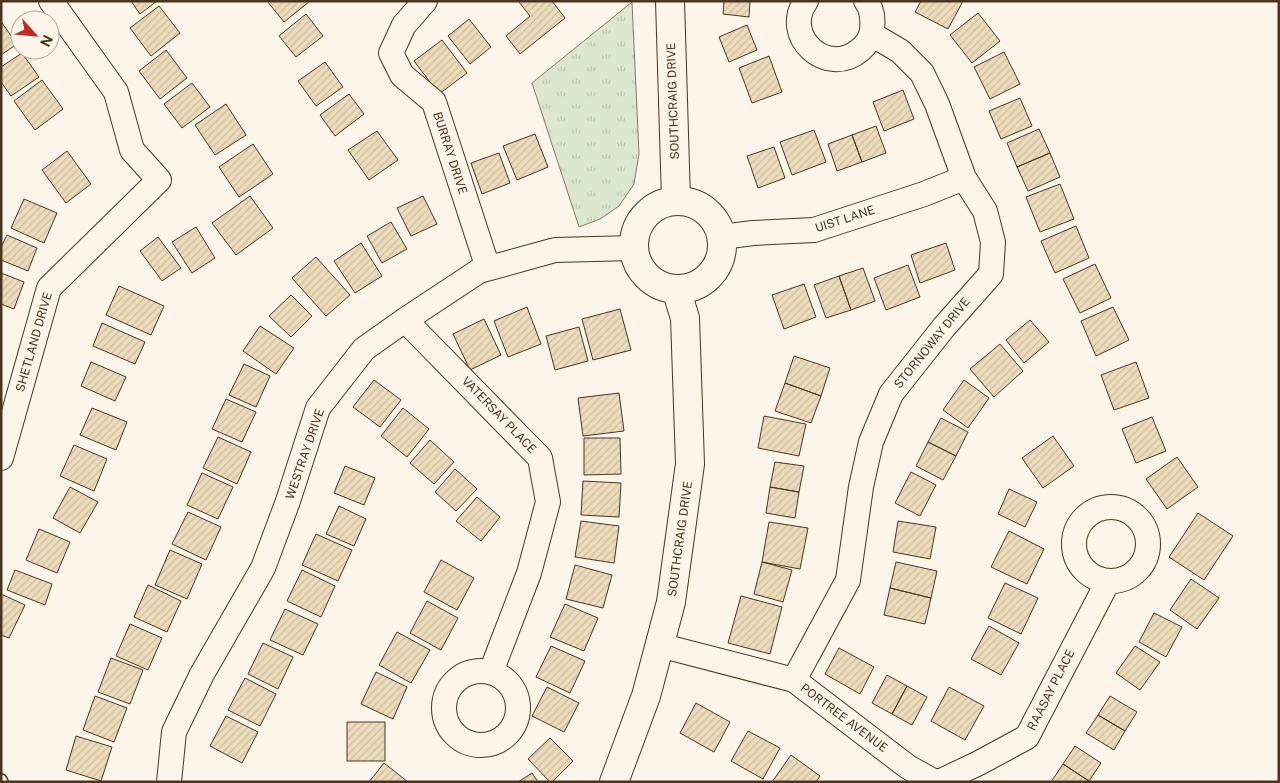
<svg xmlns="http://www.w3.org/2000/svg" width="1280" height="783" viewBox="0 0 1280 783" font-family="'Public Sans',sans-serif">
<defs>
<pattern id="park-tufts" width="24" height="20" patternUnits="userSpaceOnUse" patternTransform="scale(1.25)"><rect width="24" height="20" fill="#dce7d0"/><path d="M3 7l-1-3M5 7V3M7 7l1-3M15 17l-1-3M17 17v-4M19 17l1-3" fill="none" stroke="#bec7b2"/></pattern>
<pattern id="building-hatch" width="6" height="6" patternUnits="userSpaceOnUse" patternTransform="scale(1.25)"><rect width="6" height="6" fill="#ecdcbc"/><path d="M-1 1l2-2M0 6l6-6M5 7l2-2" fill="none" stroke="#ccbda1"/></pattern>
</defs>
<rect width="100%" height="100%" fill="#fbf6e9"/>
<path fill="url(#park-tufts)" stroke="#887966" d="M632 2 639 154 634 184 619 206 600 219 579 227 532 83Z"/>
<path fill="url(#building-hatch)" stroke="#4a3520" d="M131 1H157L140 14Z
M267 1H310L284 22Z
M520 1H552L565 18 520 54 506 36 530 16 519 2Z
M724 1H750L749 17 723 14Z
M921 1H963L948 29 915 12Z
M159 6 180 33 151 56 130 28Z
M978 13 1000 41 972 63 950 35Z
M306 14 323 36 296 57 279 36Z
M469 19 491 47 470 64 448 36Z
M2 23 17 44 1 55V24Z
M747 25 757 50 729 62 719 37Z
M442 40 467 73 439 94 414 61Z
M166 50 187 78 160 99 139 71Z
M1004 52 1020 84 990 99 974 67Z
M22 53 39 77 11 96 1 82V67Z
M769 56 782 92 752 103 739 68Z
M325 62 343 87 316 106 298 81Z
M42 80 63 109 35 130 14 101Z
M192 83 210 107 182 128 164 104Z
M903 90 914 119 884 131 873 102Z
M349 94 364 114 335 136 320 115Z
M1020 98 1032 126 1001 139 989 111Z
M226 104 246 135 215 155 195 125Z
M876 126 886 153 862 162 852 135Z
M1039 129 1050 153 1017 167 1007 143Z
M814 130 826 162 792 175 780 142Z
M377 131 398 160 369 180 348 150Z
M535 134 548 167 517 180 503 146Z
M852 135 862 162 837 171 828 144Z
M253 144 273 174 239 197 219 167Z
M774 147 785 178 758 188 747 156Z
M67 151 91 184 66 203 42 170Z
M499 153 510 183 482 194 471 163Z
M1050 153 1060 177 1028 191 1017 167Z
M1060 184 1074 219 1040 232 1026 197Z
M250 196 273 228 236 255 212 223Z
M423 196 437 224 411 236 397 208Z
M24 199 57 213 44 243 11 228Z
M391 222 407 249 382 263 367 236Z
M1076 226 1089 258 1055 273 1041 241Z
M196 227 215 258 192 273 172 242Z
M7 235 37 248 28 271 1 260V247Z
M158 237 181 268 162 281 140 251Z
M361 243 382 276 355 293 334 261Z
M946 243 955 270 920 283 911 255Z
M316 257 350 295 326 316 292 278Z
M1095 264 1111 298 1080 313 1063 279Z
M908 265 920 297 886 310 874 278Z
M863 268 875 301 851 310 839 276Z
M1 273 24 282 14 309 1 304Z
M839 276 851 310 826 318 814 285Z
M804 284 816 317 784 329 772 295Z
M119 286 164 306 151 335 106 315Z
M291 295 312 316 291 337 269 316Z
M527 307 541 344 508 357 494 321Z
M1113 307 1129 340 1096 356 1081 321Z
M620 309 631 350 593 360 582 319Z
M484 319 501 355 470 370 453 334Z
M1030 320 1049 342 1024 363 1006 340Z
M102 323 145 342 135 364 93 346Z
M260 326 294 348 276 374 243 351Z
M579 327 588 361 555 370 546 336Z
M1000 344 1023 371 994 397 970 369Z
M794 356 830 368 821 396 785 383Z
M91 362 126 377 115 401 81 386Z
M1136 362 1149 398 1114 410 1101 375Z
M244 364 270 376 256 407 229 395Z
M374 380 401 400 380 427 353 407Z
M964 380 989 398 968 428 943 410Z
M785 383 821 396 811 423 775 411Z
M619 393 624 431 583 436 578 398Z
M226 399 256 412 242 442 212 429Z
M92 408 127 422 116 450 80 435Z
M403 408 429 429 407 457 381 436Z
M764 416 806 424 799 456 758 448Z
M1152 417 1166 451 1136 463 1122 429Z
M941 418 968 432 956 456 928 442Z
M1053 436 1074 466 1043 488 1022 458Z
M218 437 251 452 237 484 203 468Z
M584 438H620L621 474 584 475Z
M430 440 454 462 434 484 410 463Z
M928 442 956 456 943 480 916 466Z
M74 445 107 459 94 491 60 476Z
M1177 457 1198 487 1167 509 1146 479Z
M775 462 804 466 799 492 770 487Z
M345 466 375 478 364 505 334 493Z
M455 469 477 489 456 511 435 492Z
M911 472 936 485 920 516 895 503Z
M202 473 233 487 218 519 187 505Z
M583 481 621 483 619 517 581 515Z
M70 487 98 502 80 533 53 518Z
M770 487 799 492 795 518 766 513Z
M1009 489 1037 502 1025 527 998 514Z
M477 497 500 517 481 541 456 521Z
M339 506 366 519 354 546 326 534Z
M188 512 221 527 206 560 172 544Z
M1198 513 1233 536 1204 580 1169 557Z
M581 521 619 526 614 563 575 557Z
M898 521 936 527 930 559 893 552Z
M769 522 808 528 800 569 762 562Z
M39 529 70 542 57 573 26 560Z
M1009 531 1044 549 1027 584 991 567Z
M316 534 352 550 338 581 302 565Z
M170 550 202 564 187 599 155 585Z
M441 560 474 578 457 610 424 592Z
M762 562 792 570 783 602 754 594Z
M896 562 937 571 931 598 890 588Z
M575 565 612 575 603 608 566 599Z
M15 570 52 584 45 605 7 590Z
M302 570 335 586 321 617 287 601Z
M1191 579 1219 598 1197 629 1170 610Z
M1005 583 1038 598 1021 634 988 618Z
M148 585 181 601 167 632 134 617Z
M890 588 931 598 925 624 884 615Z
M1 594 25 605 9 638 1 635Z
M741 596 782 607 770 654 728 643Z
M427 601 458 618 441 650 410 633Z
M565 604 598 618 584 651 550 637Z
M285 609 318 624 303 655 270 640Z
M1154 613 1182 627 1166 657 1139 642Z
M130 624 162 638 148 670 116 656Z
M989 626 1019 643 1001 675 971 659Z
M397 632 430 650 411 683 379 665Z
M263 643 293 657 278 689 248 674Z
M551 646 585 661 570 693 536 677Z
M1135 646 1160 662 1140 690 1116 673Z
M839 648 874 667 860 694 825 674Z
M111 658 143 670 130 704 98 692Z
M376 672 407 687 393 719 361 704Z
M887 675 907 686 892 714 872 703Z
M245 678 276 694 260 726 228 710Z
M907 686 927 697 912 725 892 714Z
M547 687 579 703 564 732 532 716Z
M949 687 984 706 965 740 931 721Z
M95 696 127 708 114 742 83 730Z
M1110 696 1137 712 1125 731 1098 715Z
M696 703 730 722 714 752 680 733Z
M1098 715 1125 731 1114 750 1086 733Z
M226 716 258 732 242 763 210 746Z
M347 722H385V761H347Z
M748 731 780 748 763 779 731 761Z
M76 736 112 747 101 781 66 770Z
M550 738 573 761 552 782H550L528 759Z
M1075 746 1101 763 1089 781 1063 764Z
M791 755 820 776 816 782H772Z
M384 763 408 782H369Z
M1063 764 1089 781 1088 782H1051Z
M532 773 538 782H518Z"/>
<g fill="none" stroke-linecap="round" stroke-linejoin="round">
<g stroke="#4a3520" stroke-width="14">
<path id="lane" d="M1 780 2 782"/>
</g>
<g stroke="#4a3520" stroke-width="26">
<path id="street" d="M425 1 404 25 391 53 402 75 434 102 484 256 490 268
M806 1C781 36 827 78 860 50 866 45 871 38 872 30 873 20 873 10 866 1
M722 237 753 233 814 230 924 194 964 178
M405 320 540 458 548 502 529 573 491 672
M1 458 49 288 159 180 132 150 116 92 51 1
M1074 544a37 37 0 1 1 74 0a37 37 0 1 1-74 0Z
M659 645 794 680 908 767 935 782
M444 708a37 37 0 1 1 74 0a37 37 0 1 1-74 0Z
M794 680 848 580 861 487 871 442 891 394 944 327 991 274 993 242 985 211 964 178 937 104 922 73 900 51 871 34
M169 782 174 732 202 674 263 568 288 501 318 408 364 349 405 320 479 271 555 250 634 248
M939 782 979 763 1027 737 1104 589 1105 581"/>
</g>
<g stroke="#4a3520" stroke-width="30">
<path id="secondary" d="M670 1 676 200
M634 245a44 44 0 1 1 88 0a44 44 0 1 1-88 0Z
M614 782 646 696 671 602 690 464 685 318 676 289"/>
</g>
<use href="#lane" stroke="#fbf6e9" stroke-width="11"/>
<use href="#street" stroke="#fbf6e9" stroke-width="24"/>
<use href="#secondary" stroke="#fbf6e9" stroke-width="28"/>
</g>
<g text-anchor="middle" dominant-baseline="central" stroke-width="4" stroke-linejoin="round" paint-order="stroke">
<g font-size="12" fill="#4a3520" stroke="#fbf6e9">
<text transform="translate(673 101) rotate(-92)">SOUTHCRAIG DRIVE</text>
<text transform="translate(450 153) rotate(72)">BURRAY DRIVE</text>
<text transform="translate(845 219) rotate(-18)">UIST LANE</text>
<text transform="translate(34 342) rotate(-74)">SHETLAND DRIVE</text>
<text transform="translate(932 343) rotate(-51)">STORNOWAY DRIVE</text>
<text transform="translate(499 415) rotate(46)">VATERSAY PLACE</text>
<text transform="translate(305 454) rotate(-71)">WESTRAY DRIVE</text>
<text transform="translate(680 539) rotate(-82)">SOUTHCRAIG DRIVE</text>
<text transform="translate(1051 690) rotate(-63)">RAASAY PLACE</text>
<text transform="translate(844 718) rotate(37)">PORTREE AVENUE</text>
</g>
</g>
<rect width="1280" height="783" fill="none" stroke="#4a3520" stroke-width="5"/>
<g transform="translate(35 35) rotate(117)"><circle r="24" fill="#fbf6e9" stroke="#b4a999"/>
<path d="M0-4L9 19L0 12L-9 19Z" fill="#c62828"/>
<text y="-8" font-size="14" font-weight="bold" text-anchor="middle" fill="#4a3520">N</text>
</g>
</svg>
